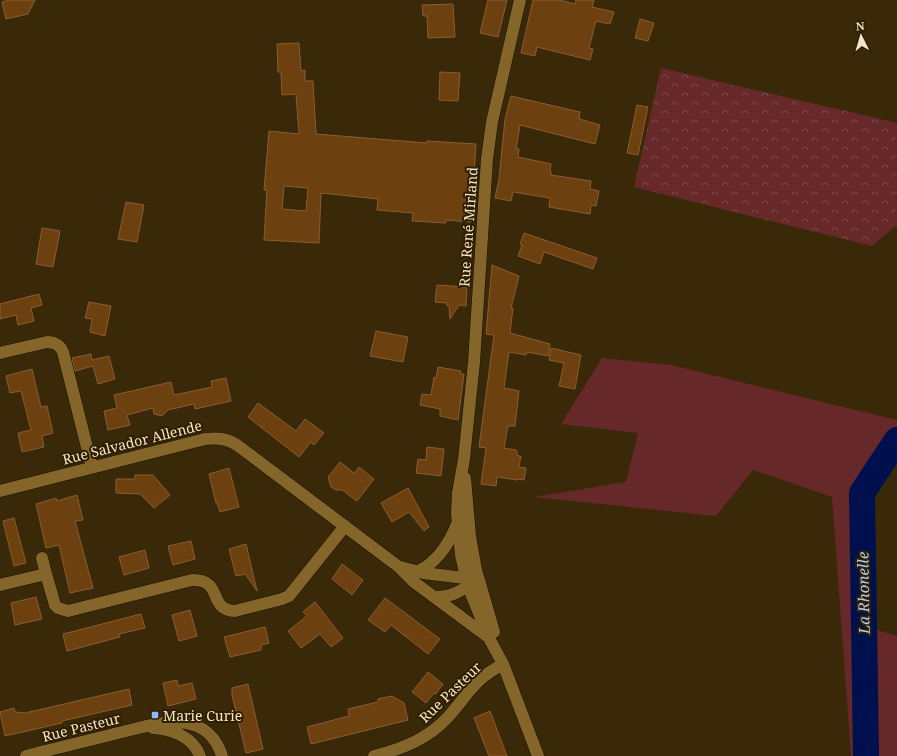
<svg xmlns="http://www.w3.org/2000/svg" width="897" height="756" viewBox="0 0 897 756" font-family="'Noto Serif',serif">
<defs>
<pattern id="forest-crowns" width="20" height="18" patternUnits="userSpaceOnUse"><rect width="20" height="18" fill="#672829"/><path d="M2 6a3 3 0 1 1 6 0M12 15a3 3 0 1 1 6 0" fill="none" stroke="#7d4747"/></pattern>
</defs>
<rect width="100%" height="100%" fill="#392909"/>
<path fill="#672829" d="M602 358 671 365 897 420V457L870 503V628L897 636V756H851L832 497 753 470 716 516 534 497 626 482 638 433 561 424Z"/>
<path fill="url(#forest-crowns)" d="M661 68 897 123V227H894L872 246 634 187Z"/>
<g fill="none" stroke-linecap="round" stroke-linejoin="round">
<path stroke="#00104f" stroke-width="26" d="M866 756 862 493 897 440"/>
</g>
<path fill="#6d4010" stroke="#8c5c30" fill-rule="evenodd" d="M9 0H35L28 14 6 19 2 2Z
M488 0H507L498 37 480 33Z
M533 0H559L575 4 576 0H594L592 7 614 12 610 24 596 21 589 48 593 49 590 60 537 47 535 56 521 53Z
M453 4 455 37 428 38 427 16H423L422 5Z
M640 19 654 23 648 41 635 38Z
M299 43 301 71 305 70V81H313L316 134 427 143V141L476 144 471 222 446 220V223L412 221 413 213 377 210 378 199 321 193 319 243 264 240 267 190H264L269 131 299 134 296 94 282 95 281 72H278L277 44ZM284 186 308 188 306 211 282 209Z
M440 72 460 73 458 101 439 100Z
M511 96 580 112 579 119 600 125 595 144 520 125 516 149H519L518 157 551 164 550 172H551V175L591 181 590 189 599 191 596 206 591 205 590 214 549 207 550 198 513 192 511 201 495 198 499 179 505 119Z
M637 105 648 107 638 155 627 153Z
M126 202 144 205 137 242 118 239Z
M42 228 60 231 53 267 36 264Z
M524 233 597 258 593 269 544 252 540 264 518 256 522 245 520 244Z
M492 265 519 276 511 308H513L510 333 550 344 548 356 527 352 526 355 509 352 504 388 519 391 515 426H508L504 448 516 450 518 456H521L519 467 526 468 524 480 517 479V480L497 477 496 486 481 484 486 448 479 447 494 335 486 334Z
M437 285 467 287 466 306 459 305 450 319 449 306H447V303L435 302Z
M39 294 42 305 31 308 34 321 18 325 16 315 0 319V304Z
M89 302 111 306 105 336 90 332 92 319 85 318Z
M376 331 408 337 403 362 370 356Z
M551 348 581 355 575 389 559 386 564 363 549 360Z
M91 354 92 360 109 356 115 379 98 384 93 366 75 371 72 358Z
M438 367 461 371 460 374H464L458 420 440 416V409L420 405 422 394 431 395 434 377 436 378Z
M32 369 41 407 47 406 53 433 42 436 44 447 22 452 18 433 31 430 21 391 10 393 6 376Z
M226 378 231 401 195 409 194 404 168 410 162 416 154 414 153 408 127 415 130 425 108 430 104 411 117 408 114 395 171 382 174 395 212 387 211 381Z
M258 403 296 431 305 419 324 433 314 445 311 442 299 457 248 417Z
M427 447 444 449 441 476 416 473 418 459 426 460Z
M340 462 354 473 359 467 374 479 357 501 342 490H336L331 487 328 477Z
M229 468 239 507 220 512 217 503H216L209 474Z
M135 475H153L170 495 154 508 140 494 116 493V479H135Z
M408 488 429 527 424 531 409 512 392 522 381 503Z
M77 495 83 520 75 521 93 588 70 593 59 545 46 548 36 504 56 498 57 501Z
M14 518 26 563 14 566 3 521Z
M191 541 195 559 173 565 168 546Z
M246 544 257 591 245 574 236 576 229 549Z
M145 550 149 568 124 575 119 557Z
M342 564 363 580 352 595 332 579Z
M36 597 42 619 15 625 11 603Z
M385 598 440 639 428 654 391 625 385 632 368 620Z
M315 602 343 638 331 647 320 634 301 648 288 631 307 616 303 612Z
M190 610 197 636 179 641 172 615Z
M141 614 145 628 119 634 120 637 67 651 63 634Z
M265 627 269 643 261 645V650L230 657 224 637Z
M428 672 443 684 436 694 434 693 426 703 412 692Z
M177 680 178 686 192 683 196 699 168 706 163 683Z
M248 684 263 749 246 753 232 695V688Z
M129 689 132 705 62 721V723L5 736 0 712 14 708 15 712 25 713Z
M392 696 404 703 408 720 311 744 307 727 349 716 348 709 378 702V699Z
M490 711 507 756H489L474 718Z"/>
<g fill="none" stroke-linecap="round" stroke-linejoin="round">
<g stroke="#1c1302" stroke-width="13">
<path id="minor" d="M520 0 492 122 487 159 474 362 464 459 458 493 457 513 461 555 468 586 489 638 503 664 538 756
M0 353 47 342C55 342 60 345 63 352L92 467
M465 478 470 536 476 570 494 632
M0 491 205 439C217 438 227 438 237 445L399 567 414 582 488 637
M42 558 46 574
M400 567 423 573 473 579
M417 572C436 563 449 544 457 524
M0 585 46 574 55 605 58 608 68 611 192 580C224 579 207 610 235 611L282 599 289 596 345 526
M434 597C452 597 459 592 473 583
M153 728C172 729 193 737 200 756
M26 756C56 748 87 741 118 733 140 728 163 720 186 723 205 726 217 739 222 756
M374 756C402 749 428 739 448 717 460 704 469 689 482 678 489 672 496 668 503 664"/>
</g>
<use href="#minor" stroke="#84662a" stroke-width="12"/>
</g>
<rect fill="#91b8fd" stroke="#2e1f00" stroke-width="1.5" x="151" y="711" width="8" height="8" rx="2"/>
<g text-anchor="middle" dominant-baseline="central" stroke-width="4" stroke-linejoin="round" paint-order="stroke">
<g font-size="14" fill="#f5e4c7" stroke="#2e1f00">
<text transform="translate(468 227) rotate(-86)">Rue René Mirland</text>
<text transform="translate(132 442) rotate(-14)">Rue Salvador Allende</text>
<text transform="translate(450 692) rotate(-44)">Rue Pasteur</text>
<text transform="translate(81 727) rotate(-14)">Rue Pasteur</text>
</g>
<g font-size="14" fill="#f5e4c7" stroke="#2e1f00" text-anchor="start">
<text x="163" y="715">Marie Curie</text>
</g>
<g font-size="15" font-style="italic" fill="#b0caf9" stroke="#2e1f00">
<text transform="translate(863 593) rotate(-91)">La Rhonelle</text>
</g>
</g>
<g transform="translate(861 36) rotate(355)" stroke="#2e1f00" stroke-width="3" paint-order="stroke">
<path d="M0-3L7 15L0 10L-7 15Z" fill="#f5e4c7"/>
<text y="-6" font-size="11" font-weight="bold" text-anchor="middle" fill="#f5e4c7">N</text>
</g>
</svg>
